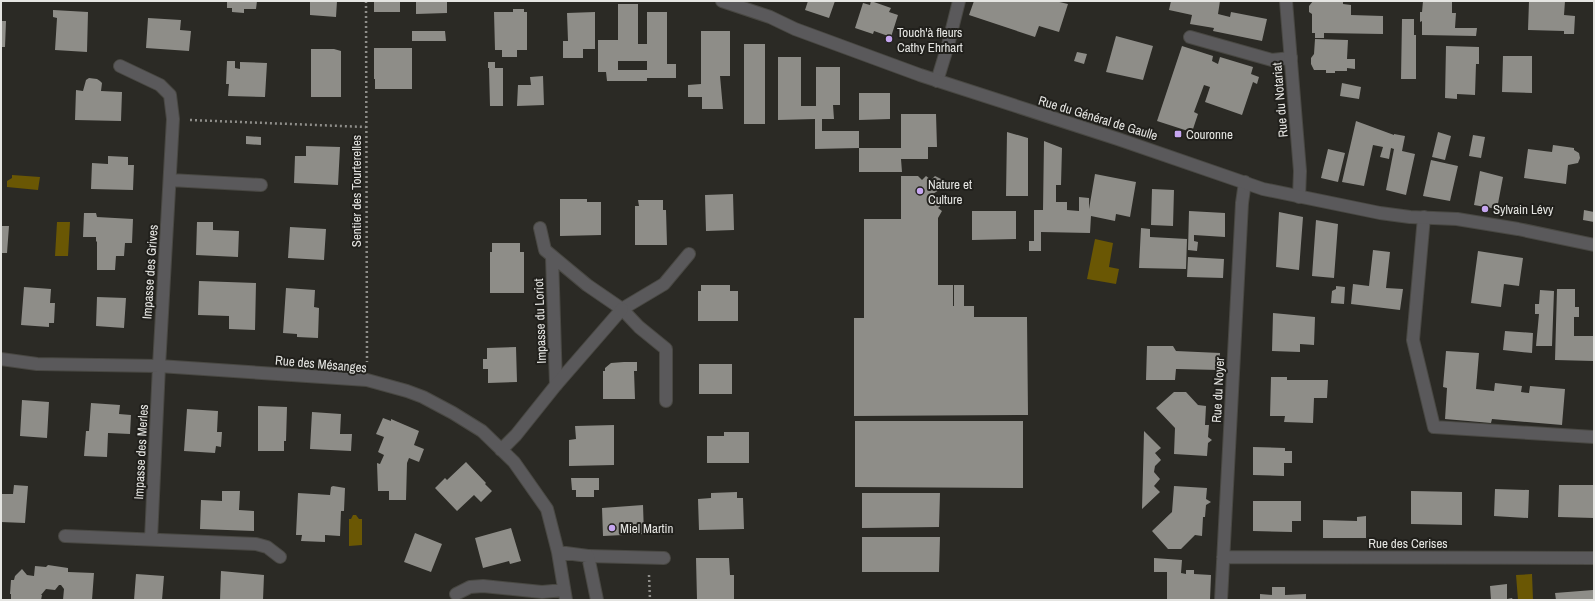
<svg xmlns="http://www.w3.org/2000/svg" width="1595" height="601" viewBox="0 0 1595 601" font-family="'Archivo Narrow',sans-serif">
<rect width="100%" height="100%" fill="#2b2a25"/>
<path fill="#6a5704" d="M12 175 40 177 38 190 7 187V181L12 178Z
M57 222H70L68 256H55Z
M1095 239 1113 243 1109 267 1119 269 1116 284 1087 279Z
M353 515H356L359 519H362V545L349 546V519H351Z
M1532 574 1533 600H1518L1516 575Z"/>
<path fill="#8e8d88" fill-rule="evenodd" d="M227 1H257L256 9H244V13L232 12V8H227Z
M310 1H337L336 17 310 15Z
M374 1H400V12H374Z
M416 1H447V13L416 14Z
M808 1H835L829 18 805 10Z
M871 1 891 8 889 12 898 15 891 37 874 31 873 34 855 28 863 3 870 5Z
M974 1H1055L1068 4 1059 32 1039 26 1035 37 969 15Z
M1171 1H1220L1218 14 1230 17 1231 12 1267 19 1262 41 1213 31 1214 28 1190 24 1192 15 1169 10Z
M1313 1H1343V4L1351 5V15L1383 16V34L1324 33V38H1315V33H1312V14L1309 12V6Z
M1423 1H1452V13H1456L1455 28H1477L1476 36 1422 35V21L1420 22V12H1422Z
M1529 1H1565L1564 15 1575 16 1574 34H1564V31L1528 30Z
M618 4H638V44H647V12H667V64H676V78H647V81H607L606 72H598V40H618ZM618 61H647V70H618Z
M513 9H524V12H527V50H517V57H502V50H495L494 12H513Z
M53 10 88 12 87 52 55 50 57 18 53 17Z
M595 12V49H583V58H563V41H568L567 13Z
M148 18 181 20 180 30 191 31 189 51 146 48Z
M1402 19H1414V35H1416V79H1401Z
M1 21H6L5 47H1Z
M412 31H445L446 41H412Z
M701 31H730V76H720L723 109H702V97H688V85L701 84Z
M1116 36 1153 46 1143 80 1106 72Z
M1315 39 1348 40 1347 59H1355V69L1347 68V71H1335V73H1326V70H1314L1311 64V58L1314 54Z
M744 44H765V124H744Z
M1182 46 1213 56 1212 61 1218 64 1220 57 1253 67 1251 74 1259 77 1257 84 1253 82 1242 115 1205 102 1210 87 1204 85 1194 112 1198 114 1193 129 1189 128 1188 131 1157 121Z
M1446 46 1479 47V64H1476L1475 95 1457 94V99L1445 98Z
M374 48H412V89H375V79H374Z
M311 49H334L341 51V97H311Z
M1077 52 1087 54 1084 64 1074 61Z
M1503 56H1532V93L1502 92Z
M778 57H801V106H816V67H840V105H833L834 119H822V131H859V148L815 149V119L778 120Z
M227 61H235V68L240 69V62L267 63 265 97 228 96 229 84H226Z
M488 62H495V68H503V106H490L489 68H488Z
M543 76 544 105 517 106 518 85H531L530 77Z
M89 78 97 79 100 81 102 83 101 91 122 92 121 121 75 120 76 90 83 91 86 80Z
M1342 83 1361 87 1359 99 1340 96Z
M859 93H890V119L859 120Z
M901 114H936L937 147H928V159H901L902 172H859V148H901Z
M1356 121 1394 135V134L1405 136 1402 151 1415 154 1406 195 1386 190 1394 149 1391 148 1389 159 1380 157 1383 147 1373 145 1364 186 1342 182Z
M1007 132 1028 138V196H1006Z
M1438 132 1451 136 1445 160 1432 157Z
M1473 135 1485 137 1481 158 1469 156Z
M246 136 261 137V145L246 144Z
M1044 141 1062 148 1061 185H1056V202H1067V210L1079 211V197L1089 198V209L1095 174 1136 182 1130 217 1116 214 1115 221 1091 216 1090 233 1041 232V251H1029V241H1034V210H1043Z
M1553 145 1574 148V150L1579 153 1580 158 1578 163 1568 165 1566 184 1524 178 1528 149 1552 152Z
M306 146 340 147 338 185 294 183 295 156H306Z
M1328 149 1345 153 1338 182 1321 178Z
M108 156 128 157V165H134L133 190 91 189 92 163 108 164Z
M1431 160 1458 166 1450 201 1423 196Z
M1480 171 1503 177 1497 209 1474 205Z
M901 176H918L922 180 926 176 931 180 935 176 943 180 942 188 933 194V199L943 204 938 208 942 211 938 218V285H953V306H954V285H964V306H974V317H1027L1028 415 854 416V318H864V219H901Z
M1152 189 1174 190 1173 226 1151 225Z
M733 194 734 230 706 231 705 195Z
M560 199H587V202H601V235L560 236Z
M638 200H663V210H666L667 245H635V206H639Z
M1584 210 1594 212V222L1583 220Z
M972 211H1016V239L972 240Z
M1189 211 1225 213V237L1194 235V241L1198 242 1197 251 1188 250Z
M1279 212 1303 217 1299 270 1276 267Z
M84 213H96L97 217 133 219 132 243H125L124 256H116L115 270H97V242L96 241V237H83Z
M1316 220 1338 224 1334 278 1312 276Z
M197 222H213V230L239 231 238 257 196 255Z
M1 226H9L7 253H1Z
M290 227 326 229 324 260 288 258Z
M1141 228 1150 229V237L1187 239 1186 269 1139 268Z
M492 243H520V252H524V293H490V252H492Z
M1373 250 1390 252 1386 288 1403 289 1400 310 1351 304 1353 284 1369 286Z
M1478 251 1523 258 1519 286 1504 284 1501 307 1471 303Z
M1188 257 1224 259 1223 278 1187 277Z
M199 281 256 283 255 330 229 329V316L198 315Z
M701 285H730V291H738V321H698V291H701Z
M1336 286 1345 287 1344 304 1331 303 1332 291 1336 289Z
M24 287 51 289 50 303H55L54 323H49V327L21 325Z
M286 288 315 290 314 307 319 308 318 338 297 337V334L283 333Z
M1557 289H1575V307H1579V317H1574V336H1594V361L1555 360Z
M1540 290 1554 291 1552 346H1536L1539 314H1535V304H1539Z
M97 297 126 298 124 328 96 326Z
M1273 313 1315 317 1314 345 1300 344V352L1272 351Z
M1505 331 1533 333 1532 353 1503 350Z
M1147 346H1173L1176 351 1220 353 1219 370 1176 369 1175 380H1146Z
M516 347 517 382 488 383V369H483V359H487V348Z
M1446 351 1479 353 1476 389 1494 391 1495 383 1522 386 1521 392 1529 393 1530 386 1565 389 1562 425 1492 419 1491 423 1445 419 1447 388 1443 387Z
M624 362H637V371H634L635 399H603V371H605V368L611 363Z
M699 364H732V394H699Z
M1271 377H1287V380H1328L1327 398H1314L1313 423 1284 422 1285 416H1270Z
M1174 392H1186L1198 405 1206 406 1205 425H1209L1208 437 1212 440 1208 443 1207 456 1174 454 1175 428 1156 408Z
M22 400 49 402 47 438 20 436Z
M91 403 120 405 119 414 131 415 130 434 108 433 107 457 84 456 86 431H89Z
M258 406 287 407 286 441H284V451H258Z
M187 409 218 411 217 432H222L221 447 216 446 215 453 184 451Z
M312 412 341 414 340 434H352L351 451 310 449Z
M383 418 391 421V419L419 431 414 445 424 449 419 462 409 458 407 463 406 500H389V491H378L377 463 380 464 384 455 378 452 384 437 376 434Z
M855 421H1023V488L855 487Z
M614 425V465L569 466V440L576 439 575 426Z
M1144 431 1161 448 1155 453 1161 460 1155 466 1154 472 1160 479 1154 486 1160 492 1142 509Z
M724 432H749V463H707V436H724Z
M1253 447 1285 448V451H1292V463H1284V476L1253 475Z
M466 462 486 483 485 484 492 491 481 502 474 495 457 511 435 488 445 478 447 480Z
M571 478H599V490H594V497H576V490H572Z
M14 485 28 486 25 523 1 522V494H13Z
M1559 485H1594V518L1558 517Z
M333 486 345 488 344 511H341L340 536 325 535V542L301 541 302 535H296L298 493 330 495 331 487Z
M1174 486 1207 488 1206 499 1211 502 1206 505 1205 517H1203L1202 536 1195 535 1181 549H1168L1152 531 1172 512Z
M1495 489 1529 490 1528 518 1494 516Z
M222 491H240L239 510 254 511V531L200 529 201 500 222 501Z
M1411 491 1462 492V525L1411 524Z
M737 492V498H743L744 529 699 530 698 499 711 498V493Z
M862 493H940L939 527 862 528Z
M1253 501H1301V521H1292V532L1253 531Z
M643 505 644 534 603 536 602 508Z
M1366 516V538H1323V520L1357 521V517Z
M511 528 521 561 510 564 509 561 483 568 475 538Z
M415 533 442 544 431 572 404 562Z
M862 537H940L939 572H862Z
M696 558H729L730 575H734V600H697Z
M1154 558 1182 560 1181 573 1186 574V570H1194V574L1211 575 1210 600H1167V572H1154Z
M48 565 68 568V572L94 573 92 600H63L64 589 61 585H59L55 590 46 589 41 595H42L41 600H11V594H10L11 580H14L15 576 22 569 27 575 34 576 35 566 46 567Z
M221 571 264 575 263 600H220Z
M136 574 164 576 162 600H134Z
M1507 584V599L1512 598 1513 600H1491L1490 586Z
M1272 587H1285V595L1306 594V600H1260V594L1272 595Z
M1593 590V600H1556L1555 593Z"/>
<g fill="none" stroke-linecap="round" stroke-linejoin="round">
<g stroke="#494843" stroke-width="14">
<path id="service" d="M1190 37 1272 60 1291 58
M937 81 948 45 959 1
M1424 217 1413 340 1434 427 1594 437
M540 228 545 250 587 285 622 309 639 327 666 349V401
M552 256 556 385
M622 309 664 284 689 254
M588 556 664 558"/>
</g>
<g stroke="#494843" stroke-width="14">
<path id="minor" d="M1286 1 1300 171 1299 197
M120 66 160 85 170 95 173 119 159 366 151 539
M170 180 261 185
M1 359 37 364 159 366 367 380 407 391 423 397 453 413 482 431 514 462 547 509 558 552 566 600
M501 450 516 435 556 385 622 309
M65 536 256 544 267 547 280 557
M558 552 588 556 597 600
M1223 557 1594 558
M456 594 470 587 483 586 542 592 564 590
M1221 600 1242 203 1245 182"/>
</g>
<g stroke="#494843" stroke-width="14">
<path id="tertiary" d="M722 1 770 17 795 29 920 75 1118 139 1263 189 1380 213 1410 217 1457 219 1518 229 1594 245"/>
</g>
<path stroke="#8f8e8a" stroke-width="2.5" stroke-dasharray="2 3" stroke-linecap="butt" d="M366 1 367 362
M190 120 366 127
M649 575 650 600"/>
<use href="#service" stroke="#5a595b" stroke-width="12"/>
<use href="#minor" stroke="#5a595b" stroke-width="12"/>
<use href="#tertiary" stroke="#5a595b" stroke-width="12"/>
</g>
<g fill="#c6a6f0" stroke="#21201c" stroke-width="1.5">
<circle cx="889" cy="39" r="4"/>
<rect x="1174" y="130" width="8" height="8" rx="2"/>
<circle cx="920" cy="191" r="4"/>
<circle cx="1485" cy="209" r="4"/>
<circle cx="612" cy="528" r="4"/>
</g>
<g text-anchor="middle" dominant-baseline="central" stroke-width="4" stroke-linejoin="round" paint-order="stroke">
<g font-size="13" fill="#e5e5e2" stroke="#21201c" text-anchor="start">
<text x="897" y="32">Touch'à fleurs<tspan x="897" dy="15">Cathy Ehrhart</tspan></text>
<text x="1186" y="134">Couronne</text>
<text x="928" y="184">Nature et<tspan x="928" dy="15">Culture</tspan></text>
<text x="1493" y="209">Sylvain Lévy</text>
<text x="620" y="528">Miel Martin</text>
</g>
<g font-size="13" fill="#e5e5e2" stroke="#21201c">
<text transform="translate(1280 100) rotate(-95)">Rue du Notariat</text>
<text transform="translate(1098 118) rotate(17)">Rue du Général de Gaulle</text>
<text transform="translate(356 191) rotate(-90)">Sentier des Tourterelles</text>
<text transform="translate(150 272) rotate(-86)">Impasse des Grives</text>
<text transform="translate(540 321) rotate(-92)">Impasse du Loriot</text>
<text transform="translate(321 364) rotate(5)">Rue des Mésanges</text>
<text transform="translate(1218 390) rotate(-87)">Rue du Noyer</text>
<text transform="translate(141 452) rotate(-87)">Impasse des Merles</text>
<text x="1408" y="543">Rue des Cerises</text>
</g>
</g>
<rect width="1595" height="601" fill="none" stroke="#e5e5e2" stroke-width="4"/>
</svg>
